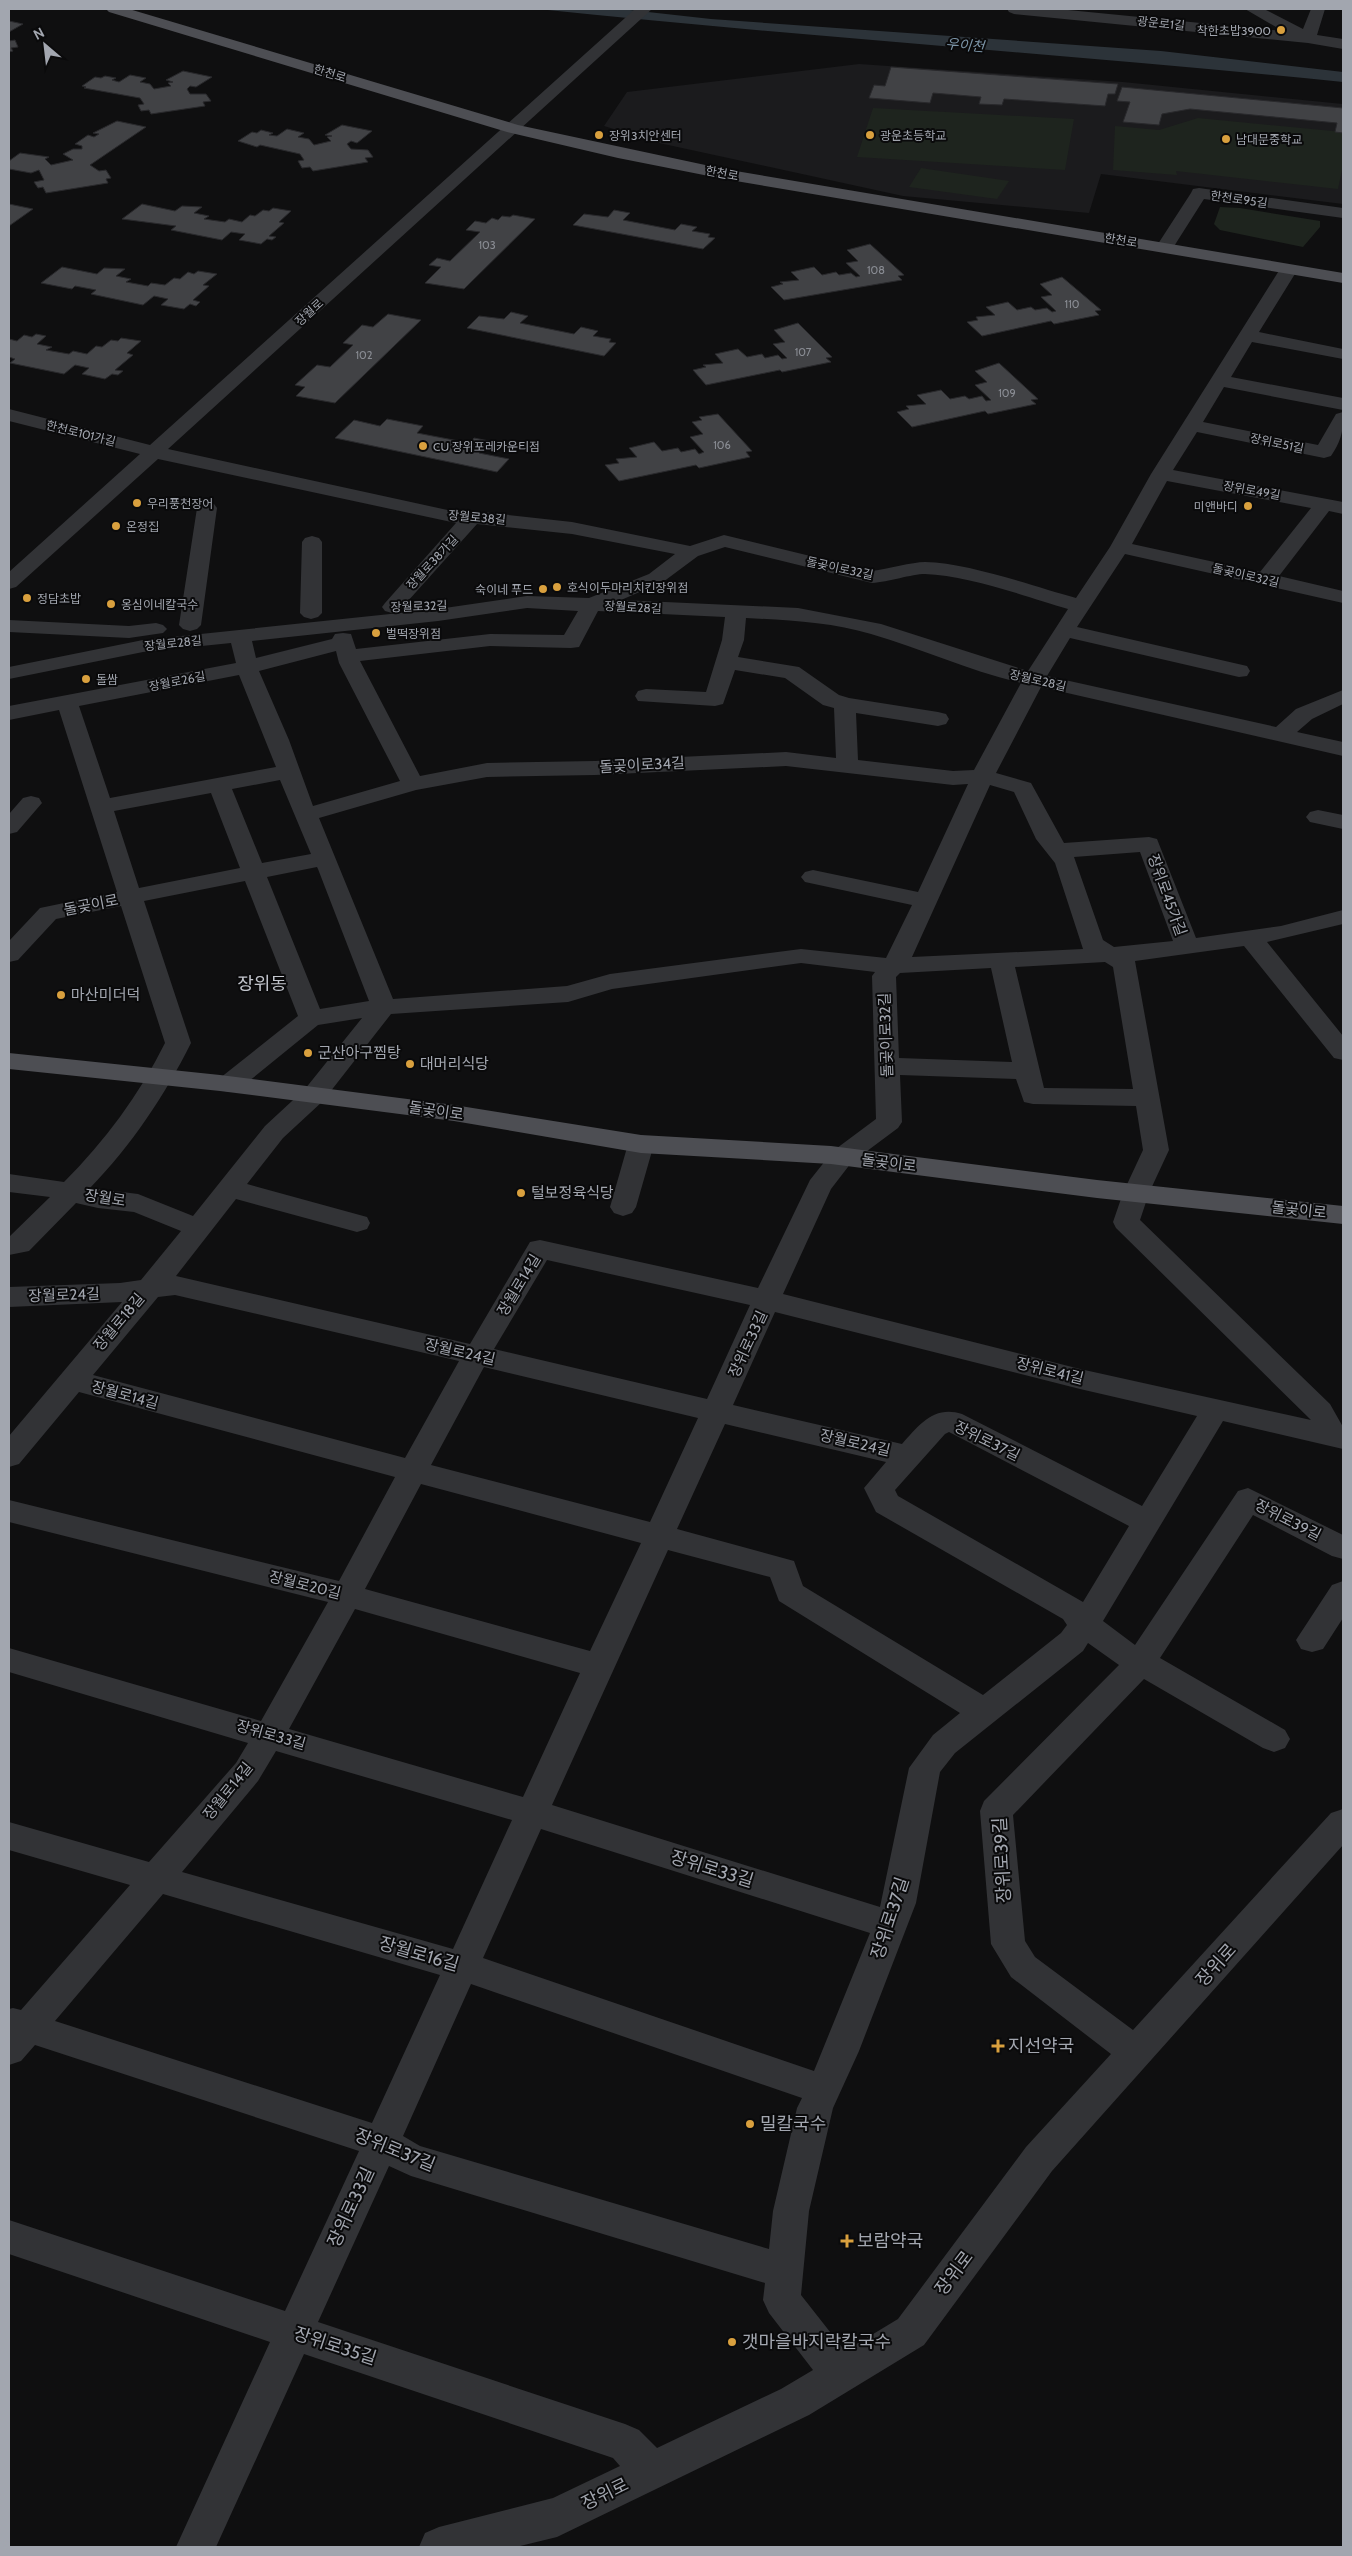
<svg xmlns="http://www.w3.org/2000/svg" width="1352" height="2556" viewBox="0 0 1352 2556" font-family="Cabin,'Noto Sans KR',sans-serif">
<rect width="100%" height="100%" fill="#0f0f10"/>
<path fill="#1b1b1d" d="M859 64 1123 82 1343 104V204L1101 174 1089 213 903 196 659 143 604 126 627 92Z"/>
<path fill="#1e241e" d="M873 108 1074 119 1065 170 857 157Z
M1198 118 1343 132V165L1338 189 1176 171 1177 175 1113 170 1115 126 1159 130Z
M921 168 1009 181 997 199 909 187Z
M1220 207 1240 208 1320 221V227L1303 247 1220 230 1214 224Z"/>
<path fill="#2c3339" d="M538 9H621L711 19 1161 51 1343 72V82C1075 55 806 37 538 9Z"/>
<path fill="#414245" stroke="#29292c" d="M9 21 23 24 9 32Z
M15 40 18 47 11 48 13 51 9 52V41Z
M891 67 1118 84 1115 94H1108L1105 106 1004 99 1002 105 979 104 981 97 933 93 930 103 869 98 874 85 885 86Z
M183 71 212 77 196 87 190 86 187 89 190 94H206L211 101 203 102 205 106 151 114 149 110 141 111 138 105 144 104 140 98 84 88 86 87 82 86 95 77 101 78 105 76 116 78 112 80 119 82 130 75 146 78 140 82 150 84 154 89 171 86 168 83 173 82 166 80Z
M1122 87 1343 108V133L1335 132 1337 123 1190 109 1162 114 1159 125 1123 122 1130 102 1117 101Z
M117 121 146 127 90 165 99 171 106 170 111 178 106 179 108 183 46 193 43 187 38 188 34 182 44 180 39 170 31 173 9 169V161L20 153 49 157 45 159 51 165 73 160 63 154 73 149H82V146L75 144 88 135 94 137 99 134 93 133Z
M342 125 372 131 357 143 351 141 347 144 351 149 368 150 373 157 365 158 368 162 313 171 310 167 302 168 298 161 304 160 300 154 260 145 257 147 238 141 252 132 257 133 261 130 273 133 269 135 277 136 287 129 304 133 298 137 309 139 314 145 331 141 327 137 332 136 325 135Z
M9 204 33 209 9 226Z
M142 204 175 211 182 206 202 207 194 213 209 216 204 219 225 222 229 219 242 222 250 215 255 216 263 210 269 211 273 208 291 211 279 222 284 223 269 236 276 237 272 240 267 239 261 244 239 240 245 234 231 232 222 240 171 230 176 226 122 219Z
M614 210 630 213 623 220 675 230 681 224 697 227 692 231 710 234 708 237 715 238 703 249 573 225 584 214 608 217Z
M513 215 535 219 464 289 425 283 441 267 429 265 437 258 450 261 480 232 466 230 475 221 486 223 492 218 498 220 502 216 510 217Z
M870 244 904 275 898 276 902 280 784 300 771 287 783 284 780 282 799 280 791 272 814 267 822 275 836 272 839 275 851 273 856 277 860 276 846 263 858 261 847 250Z
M62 267 97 274 104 268 125 269 116 276 131 279 126 282 148 286 151 283 165 285 174 278 180 279 188 272 194 274 198 271 217 274 203 285 209 286 193 300 200 302 196 306 190 304 184 309 161 305 168 299 154 296 143 305 91 294 96 290 75 286 72 289 41 283Z
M1062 277 1101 310 1095 311 1099 315 1054 324 1051 321 982 336 967 322 978 320 976 317 995 315 986 307 1008 302 1017 310 1031 307 1035 310 1047 308 1052 312 1056 311 1041 297 1052 295 1040 284Z
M511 312 528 316 520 323 574 334 581 327 598 331 593 336 611 339 609 342 616 343 604 356 467 328 479 316 504 319Z
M388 314 421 320 335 403 296 396 305 387 295 385 317 365 330 367 353 345 343 343 362 325 373 327Z
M798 323 832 357 826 358 831 362 782 372 780 370 706 385 693 370 706 367 703 365 723 363 715 354 738 349 747 357 762 354 765 358 778 355 782 359 787 358 773 344 785 342 774 330Z
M36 334 46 336 37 344 52 347 46 350 69 354 73 351 87 354 96 346 102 347 111 340 118 341 121 338 141 341 127 353 133 355 115 370 123 371 118 375 112 374 105 379 82 374 89 368 75 365 64 374 10 363 15 359 9 357V339L17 341 24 335 32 337Z
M999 363 1038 399 1031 400 1036 404 988 414 985 411 912 427 897 412 909 409 906 406 926 404 917 395 941 390 950 399 965 396 969 399 982 396 986 401 991 400 975 385 987 382 975 371Z
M718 414 752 451 746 452 750 457 699 468 696 465 619 481 605 465 619 463 616 459 637 457 629 448 654 442 662 451 678 448 681 452 695 449 699 454 704 452 690 437 703 434 692 422 702 420 699 417Z
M387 419 423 426 417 433 469 443 474 438 489 441 479 453 509 459 497 472 335 438 354 420 380 426Z"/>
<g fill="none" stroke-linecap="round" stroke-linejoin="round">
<path fill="#323336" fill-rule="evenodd" d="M635 9H652L168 449 452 511H473L572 522 690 546 724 535 872 571C888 569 912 562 925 562 969 563 1032 586 1076 598L1110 547 1151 474 1280 269 1283 265H1295L1298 269 1259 332 1343 349V359L1252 342 1231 377 1343 398V410L1224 387 1203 422 1318 445 1336 414 1343 412C1344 430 1341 441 1331 456L1324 458 1197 432 1173 470 1343 502V514L1329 511 1279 576 1343 591V603L1125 554 1077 627 1247 666 1250 671 1247 676 1239 677 1070 638 1047 676 1276 727 1296 709 1343 690V704L1312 719 1297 732 1343 742V756L1041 687 996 773 1031 783 1064 843 1149 837 1157 839 1196 938 1281 926 1343 910V924L1267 942 1343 1036V1060L1334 1058 1244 946 1135 961 1169 1150 1149 1193 1140 1220 1330 1404 1343 1427V1449L1223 1421 1103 1621 1135 1645 1238 1491 1248 1488 1343 1535V1559L1332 1556 1253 1515 1160 1658 1285 1730 1290 1739 1285 1748 1274 1752 1263 1748 1144 1679 1013 1815 1025 1941 1035 1957 1133 2030 1331 1813 1343 1809V1845L1052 2171 924 2345 809 2415 557 2537 516 2547H419L425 2533 439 2527 553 2498 620 2466 613 2458 304 2354 216 2547H176L270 2342 9 2254V2220L285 2311 359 2151 35 2045 21 2061 9 2065V2009L13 2008 21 2010 130 1885 9 1850V1822L149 1862 236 1763 248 1743 9 1672V1648L261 1721 328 1602 9 1522V1500L339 1581 395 1477 79 1392 19 1464 9 1467V1436L122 1302 9 1307V1287L120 1283 141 1280 181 1231 134 1212 98 1208 76 1203 29 1251 9 1255V1237L50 1197 9 1192V1174L64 1182C105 1141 139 1095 165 1043L121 906 56 919 18 960 9 962V941L40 908 117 892 59 710 9 720V706L236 663 231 643 143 652 9 679V667L143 640 438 609 527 596 589 598 649 574 675 554 572 534 477 524 399 611 392 613 385 611 382 607 385 603 456 523 158 459 16 587 9 589V572L140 454 9 421V409L150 445ZM1167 481 1311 508 1260 572 1132 544ZM725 547 872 583C888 582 912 574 925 574 967 575 1027 597 1068 609L1028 671 881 624 798 608 621 600 663 582 698 556ZM527 608 578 611 564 635 490 634 356 649 351 634 343 633 335 634 332 639 256 658 252 641 438 621ZM598 611 725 617 722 640 706 692 646 689 638 691 635 696 638 701 715 706 723 704 735 670 785 678 823 705 834 708 836 758 786 752 595 761 487 763 420 776 360 661 490 646 571 648 579 647ZM746 618C787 620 831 622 871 634 922 649 970 671 1021 683L974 770 953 771 858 760 856 713 938 726 946 724 949 719 946 714 938 712 849 698 839 695 799 667 738 657 744 640ZM336 651 339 663 400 781 313 806 289 740 259 671ZM239 675 276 767 110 798 79 706ZM786 766 953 785 968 784 918 892 813 870 805 872 801 877 805 882 912 905 886 958 801 949 610 974 567 986 393 999 319 818 416 790 487 777 595 775ZM280 780 311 854 262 863 232 789ZM990 785 1014 792 1036 839 1055 863 1083 949 912 957ZM211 793 240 868 139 888 114 811ZM1140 852 1173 941 1114 947 1103 940 1074 857ZM317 867 318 869 369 1001 320 1009 267 877ZM245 881 298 1016 220 1078 216 1084 220 1090 229 1092 238 1090 318 1025 362 1018 305 1089 265 1126 193 1216 138 1194 90 1188C131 1146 165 1095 191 1043L144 901ZM1105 962 1113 967 1133 1089 1044 1088 1015 967ZM801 963 875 972 872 976 876 1119 833 1151 810 1180 758 1288 540 1240 530 1242 470 1344 176 1276 236 1199 357 1232 367 1229 370 1223 367 1217 247 1184 283 1138 323 1101 391 1014 568 1002 612 989ZM991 968 1012 1062 899 1058 896 977 900 973ZM900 1075 1016 1079 1024 1102 1033 1104 1136 1106 1143 1150 1123 1193 1113 1222 1116 1228 1311 1420 1080 1369 783 1294 831 1189 851 1163 898 1128 902 1122ZM547 1260 750 1305 707 1399 494 1349ZM175 1295 459 1361 405 1458 93 1375 158 1297ZM775 1312 1080 1389 1197 1416 1142 1506 962 1414C934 1405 919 1425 902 1444L733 1405ZM484 1367 698 1418 650 1522 431 1465ZM725 1424 886 1462 864 1488 876 1512 1063 1619 1067 1625 1061 1633 983 1695 803 1586 794 1561 677 1529ZM949 1432 1129 1526 1083 1602 898 1496 895 1490 945 1434ZM421 1484 641 1543 590 1651 365 1589ZM668 1550 770 1577 779 1601 960 1713 933 1735 909 1768 880 1907 552 1805ZM355 1609 580 1673 523 1797 289 1729ZM1088 1643 1119 1665 984 1801 980 1811 991 1944 1011 1977 1111 2054 1026 2147 898 2319 845 2351 801 2295 809 2211 833 2108 859 2051 916 1903 940 1772 955 1753 1083 1651ZM276 1751 512 1820 453 1949 182 1872 258 1781ZM541 1829 870 1933 814 2071 483 1958ZM163 1894 440 1975 372 2123 55 2021ZM471 1984 802 2098 797 2108 773 2211 769 2249 420 2146 403 2136ZM389 2166 411 2176 765 2283 763 2300 769 2313 813 2370 781 2389 657 2448 639 2430 625 2424 318 2322Z
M1007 9H1058L1283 31 1245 9H1264L1303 29 1311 9H1325L1317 35 1343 39V49L1308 43 1014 14 1009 12Z
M1199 188 1343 208V218L1204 199 1171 251H1159L1156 247 1191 193 1193 189Z
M207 502 214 504 217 508 201 625 197 629 190 631 183 629 179 625 197 508 200 504Z
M312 536 319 538 322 542V613L318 617 311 619 304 617 300 613 302 542 305 538Z
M9 620 129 626 156 623 163 625 167 629 163 633 129 638 9 632Z
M31 796 39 798 42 803 17 832 9 834V814L23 798Z
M1318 810 1343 815V829L1310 822 1306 817 1310 812Z
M641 1135 650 1138 654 1144 636 1207 632 1213 623 1216 614 1213 610 1207 628 1144 632 1138Z
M1343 1581V1618L1323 1649 1312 1652 1301 1649 1296 1640 1332 1585Z"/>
<path fill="#4d4e53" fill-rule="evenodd" d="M106 9H129L518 125 724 169 1343 273V283L724 179 618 158 507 132 109 12Z
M9 1053 220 1075 454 1105 641 1135 831 1146 1097 1180 1343 1206V1224L1097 1198 831 1164 641 1153 454 1121 220 1091 9 1069Z"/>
</g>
<g fill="#d9a03e" stroke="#0a0a0b" stroke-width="2">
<circle cx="1281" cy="30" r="5"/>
<circle cx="599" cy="135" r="5"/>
<circle cx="870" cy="135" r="5"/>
<circle cx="1226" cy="139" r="5"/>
<circle cx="423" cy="446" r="5"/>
<circle cx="137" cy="503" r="5"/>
<circle cx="1248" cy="506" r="5"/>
<circle cx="116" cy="526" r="5"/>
<circle cx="557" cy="587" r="5"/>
<circle cx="543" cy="589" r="5"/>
<circle cx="27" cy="598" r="5"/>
<circle cx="111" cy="604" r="5"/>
<circle cx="376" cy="633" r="5"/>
<circle cx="86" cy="679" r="5"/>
<circle cx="61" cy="995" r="5"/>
<circle cx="308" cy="1053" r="5"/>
<circle cx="410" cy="1064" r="5"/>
<circle cx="521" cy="1193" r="5"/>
<path d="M995.5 2038.5h5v5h5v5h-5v5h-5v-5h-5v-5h5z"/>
<circle cx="750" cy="2124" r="5"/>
<path d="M844.5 2233.5h5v5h5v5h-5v5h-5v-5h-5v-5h5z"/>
<circle cx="732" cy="2342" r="5"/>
</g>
<g text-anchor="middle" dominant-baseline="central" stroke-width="4" stroke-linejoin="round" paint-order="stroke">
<g font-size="11" fill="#8a8d94">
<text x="487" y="245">103</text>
<text x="876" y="270">108</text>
<text x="1072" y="304">110</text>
<text x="803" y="352">107</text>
<text x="364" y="355">102</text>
<text x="1007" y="393">109</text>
<text x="722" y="445">106</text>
</g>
<g font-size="12" fill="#a2a6af" stroke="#0a0a0b">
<text transform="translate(1161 23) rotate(6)">광운로1길</text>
<text transform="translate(330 73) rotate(17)">한천로</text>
<text transform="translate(722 173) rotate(10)">한천로</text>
<text transform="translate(1239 199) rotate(8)">한천로95길</text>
<text transform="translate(1121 240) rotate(9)">한천로</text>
<text transform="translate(309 312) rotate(-42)">장월로</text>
<text transform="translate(81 433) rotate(14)">한천로101가길</text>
<text transform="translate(1277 443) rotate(12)">장위로51길</text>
<text transform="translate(1252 490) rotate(10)">장위로49길</text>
<text transform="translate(477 517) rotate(5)">장월로38길</text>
<text transform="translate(432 562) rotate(-47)">장월로38가길</text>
<text transform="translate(840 568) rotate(12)">돌곶이로32길</text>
<text transform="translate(1246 575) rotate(13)">돌곶이로32길</text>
<text transform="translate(419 606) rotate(-2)">장월로32길</text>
<text transform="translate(633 607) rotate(3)">장월로28길</text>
<text transform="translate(173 643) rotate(-6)">장월로28길</text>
<text transform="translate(1038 680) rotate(13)">장월로28길</text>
<text transform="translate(177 681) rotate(-11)">장월로26길</text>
</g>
<g font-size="12" fill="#a2a6af" stroke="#0a0a0b" text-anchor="start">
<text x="1271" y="30" text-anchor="end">착한초밥3900</text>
<text x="609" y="135">장위3치안센터</text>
<text x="880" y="135">광운초등학교</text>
<text x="1236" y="139">남대문중학교</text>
<text x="433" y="446">CU 장위포레카운티점</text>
<text x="147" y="503">우리풍천장어</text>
<text x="1238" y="506" text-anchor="end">미앤바디</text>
<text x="126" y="526">온정집</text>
<text x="567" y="587">호식이두마리치킨장위점</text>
<text x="533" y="589" text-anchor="end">숙이네 푸드</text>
<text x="37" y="598">정담초밥</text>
<text x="121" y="604">옹심이네칼국수</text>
<text x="386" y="633">벌떡장위점</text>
<text x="96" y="679">돌쌈</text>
</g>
<g font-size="14" font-style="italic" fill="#7c94a7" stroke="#0a0a0b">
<text transform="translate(965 45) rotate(5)">우이천</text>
</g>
<g font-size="15" fill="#a2a6af" stroke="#0a0a0b">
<text transform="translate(642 765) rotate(-3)">돌곶이로34길</text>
<text transform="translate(1167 895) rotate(70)">장위로45가길</text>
<text transform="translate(91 905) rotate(-11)">돌곶이로</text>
<text transform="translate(886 1035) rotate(-92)">돌곶이로32길</text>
<text transform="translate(436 1111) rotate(8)">돌곶이로</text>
<text transform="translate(889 1163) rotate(7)">돌곶이로</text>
<text transform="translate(105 1198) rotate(9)">장월로</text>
<text transform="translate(1299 1210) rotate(6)">돌곶이로</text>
<text transform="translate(519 1285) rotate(-59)">장월로14길</text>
<text transform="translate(64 1295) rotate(-2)">장월로24길</text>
<text transform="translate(119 1322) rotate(-50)">장월로18길</text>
<text transform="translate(748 1344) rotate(-65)">장위로33길</text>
<text transform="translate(460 1352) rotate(13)">장월로24길</text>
<text transform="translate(1050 1371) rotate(14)">장위로41길</text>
<text transform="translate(125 1395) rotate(15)">장월로14길</text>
<text transform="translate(987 1441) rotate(26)">장위로37길</text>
<text transform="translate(855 1443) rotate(13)">장월로24길</text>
<text transform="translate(1288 1520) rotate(27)">장위로39길</text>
<text transform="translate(305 1585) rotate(14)">장월로20길</text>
<text transform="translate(271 1735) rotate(16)">장위로33길</text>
<text transform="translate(228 1791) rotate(-51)">장월로14길</text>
</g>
<g font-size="15" fill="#a2a6af" stroke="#0a0a0b" text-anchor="start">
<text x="71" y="995">마산미더덕</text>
<text x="318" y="1053">군산아구찜탕</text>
<text x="420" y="1064">대머리식당</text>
<text x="531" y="1193">털보정육식당</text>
</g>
<g font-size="18" fill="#c2c5cc" stroke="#0a0a0b">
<text x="262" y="984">장위동</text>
</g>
<g font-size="18" fill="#a2a6af" stroke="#0a0a0b">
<text transform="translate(1002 1860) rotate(-93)">장위로39길</text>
<text transform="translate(712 1869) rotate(17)">장위로33길</text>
<text transform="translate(890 1918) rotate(-72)">장위로37길</text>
<text transform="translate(419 1954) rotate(16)">장월로16길</text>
<text transform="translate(1216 1965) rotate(-48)">장위로</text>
<text transform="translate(395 2150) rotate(22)">장위로37길</text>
<text transform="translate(351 2207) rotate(-65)">장위로33길</text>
<text transform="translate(954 2273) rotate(-53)">장위로</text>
<text transform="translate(335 2346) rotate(18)">장위로35길</text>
<text transform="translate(605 2494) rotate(-26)">장위로</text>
</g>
<g font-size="18" fill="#a2a6af" stroke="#0a0a0b" text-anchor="start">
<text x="1008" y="2046">지선약국</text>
<text x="760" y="2124">밀칼국수</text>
<text x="857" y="2241">보람약국</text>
<text x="742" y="2342">갯마을바지락칼국수</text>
</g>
</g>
<rect width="1352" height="2556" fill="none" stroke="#a2a6af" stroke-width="20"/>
<g transform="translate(45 45) rotate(332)" stroke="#0a0a0b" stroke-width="4" paint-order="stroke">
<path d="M0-4L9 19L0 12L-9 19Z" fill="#a2a6af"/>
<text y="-8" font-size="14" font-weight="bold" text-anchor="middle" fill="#a2a6af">N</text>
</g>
</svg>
